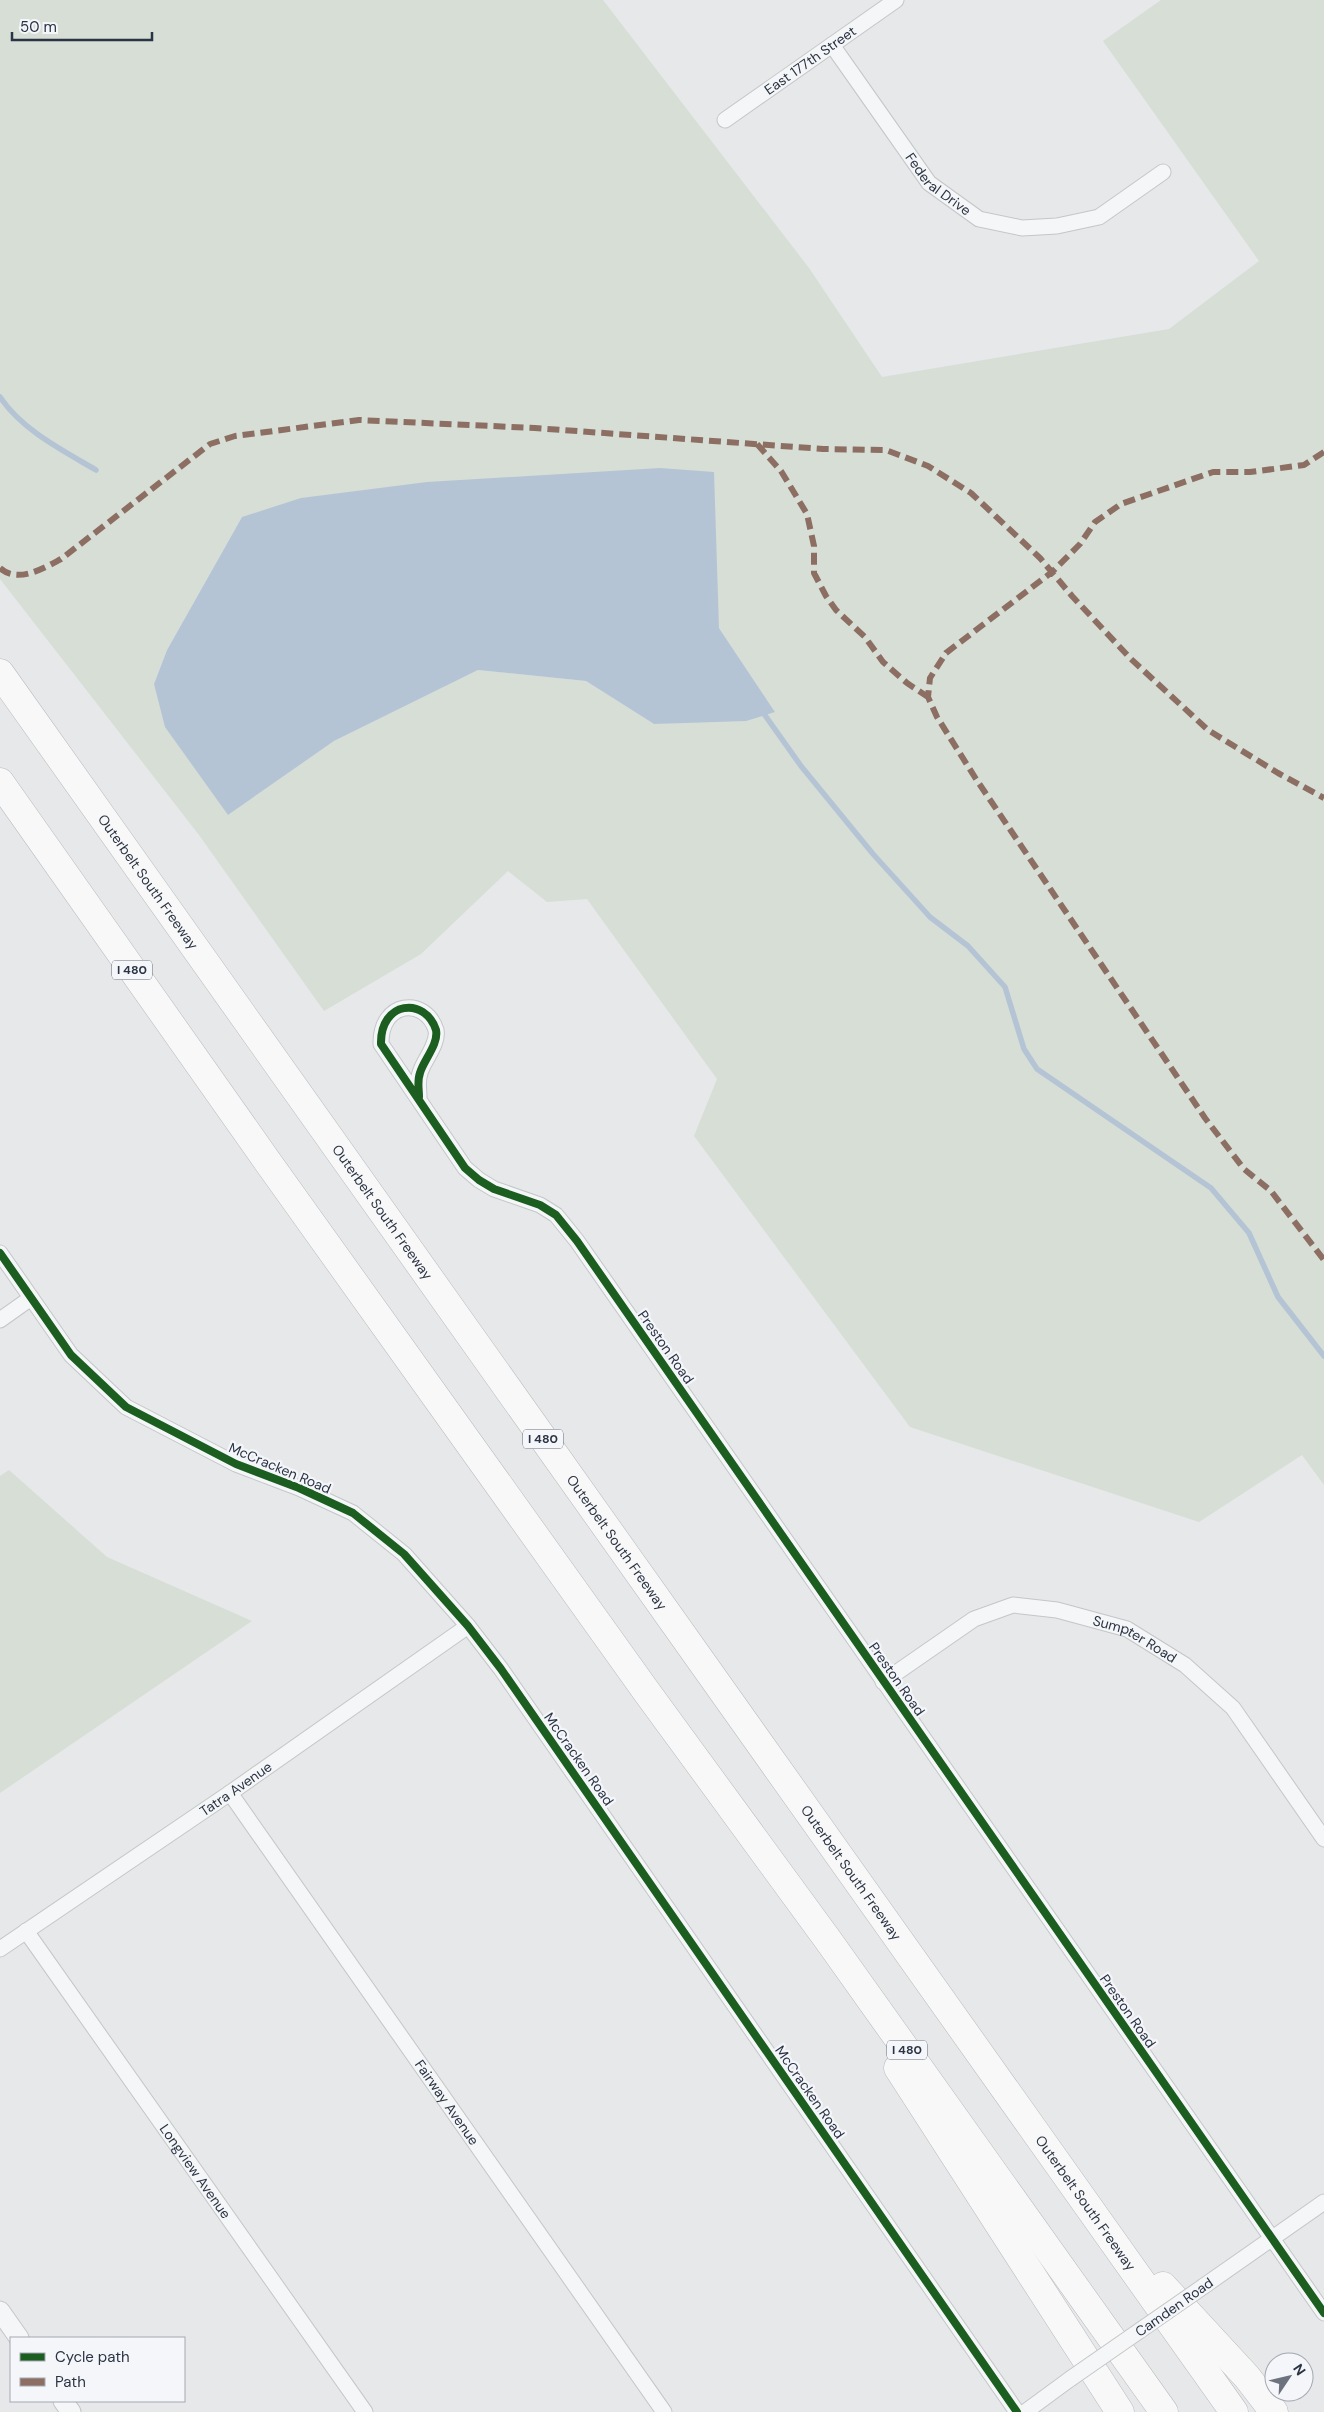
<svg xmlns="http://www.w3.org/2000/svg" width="1324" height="2412" viewBox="0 0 1324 2412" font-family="'DM Sans',sans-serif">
<rect width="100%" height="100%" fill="#e6e8ea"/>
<path fill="#d6ded6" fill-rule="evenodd" d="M0 0H603L809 268 882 377 1169 329 1259 261 1103 41 1161 0H1324V1485L1302 1455 1199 1522 910 1427 694 1136 717 1079 587 899 547 902 508 871 421 954 324 1011 199 835 0 579ZM242 517 717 601 719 628 775 712 654 724 586 681 478 670 334 741 228 815 154 684 167 650Z
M9 1470 107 1557 252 1621 0 1793V1476Z"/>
<path fill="#b4c4d5" d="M660 468 714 472 719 628 775 712 746 721 654 724 586 681 478 670 334 741 228 815 165 727 154 684 167 650 242 517 301 498 427 482Z"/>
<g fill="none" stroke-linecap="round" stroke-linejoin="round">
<path stroke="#b4c4d5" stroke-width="5.5" d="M0 397C22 430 62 450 96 470
M762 711 801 766 873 854 930 917 968 946 1005 987 1024 1049 1037 1069 1211 1188 1249 1233 1278 1297 1324 1356"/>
<g stroke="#c4c6c8" stroke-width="17">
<g id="minor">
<path id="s1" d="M832 45 929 183 979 219 1022 228 1057 226 1099 217 1163 172"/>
<path id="s2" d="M725 120 896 0"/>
<path d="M419 1097C419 1089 417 1081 420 1073 423 1061 439 1044 436 1030 425 996 380 1001 381 1044L465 1168 479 1180 494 1189 540 1205 556 1215 577 1241 1324 2313"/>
<path d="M0 1253 71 1355 126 1407 236 1464 299 1488 353 1513 404 1554 468 1626 501 1669 1017 2412"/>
<path d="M0 1320 31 1298"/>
<path id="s3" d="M883 1682 974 1619 1013 1605 1057 1610 1127 1629 1185 1665 1233 1708 1324 1839"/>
<path id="s4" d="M230 1793 664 2412"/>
<path id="s5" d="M26 1931 365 2412"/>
<path id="s6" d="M0 1949 230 1793 468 1626"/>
<path d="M1204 2286 1324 2202"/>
<path d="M1025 2412 1070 2379"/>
</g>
</g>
<g stroke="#c4c6c8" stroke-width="21">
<path id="tertiary" d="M0 2311 19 2338
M63 2401 71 2412"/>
</g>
<g stroke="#b8bbbf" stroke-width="29">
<g id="motorway">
<path id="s7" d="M0 673 1234 2412"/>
<path d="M0 782 265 1158 646 1691 828 1940 1164 2412"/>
<path d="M898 2068 1120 2412"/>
<path d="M1163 2286 1247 2377 1274 2412"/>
</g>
</g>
<use href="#minor" stroke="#f5f6f7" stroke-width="15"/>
<use href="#tertiary" stroke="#f5f6f7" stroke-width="19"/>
<use href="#motorway" stroke="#f8f8f8" stroke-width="28"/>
<g stroke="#c4c6c8" stroke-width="17" stroke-linecap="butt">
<path id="minor-bridge" d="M1070 2379 1204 2286"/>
</g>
<use href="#minor-bridge" stroke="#f5f6f7" stroke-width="15"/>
<path stroke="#8d6e63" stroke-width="6" stroke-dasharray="12 6" stroke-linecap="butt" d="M757 444 781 471 807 514 814 546V573L826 596 836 610 865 637 883 662 907 683 928 697
M1324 452 1304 465 1250 472H1213L1121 504 1095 522 1080 544 1052 572 946 653 930 678 928 697 937 717 976 779 1205 1118 1244 1169 1271 1191 1324 1260
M0 568C18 584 44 568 61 559L210 444 235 436 359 420 535 428 823 449 886 450 928 466 971 493 1040 558 1072 596 1131 659 1208 730 1278 773 1324 798"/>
<g stroke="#f4f6f9" stroke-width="11">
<path id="cycleway" d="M419 1097C419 1089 417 1081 420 1073 423 1061 439 1044 436 1030 425 996 380 1001 381 1044L465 1168 479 1180 494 1189 540 1205 556 1215 577 1241 1324 2313
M0 1253 71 1355 126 1407 236 1464 299 1488 353 1513 404 1554 468 1626 501 1669 1017 2412"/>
</g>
<use href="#cycleway" stroke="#1b5e20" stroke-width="8"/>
</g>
<g text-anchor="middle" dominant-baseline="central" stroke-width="4.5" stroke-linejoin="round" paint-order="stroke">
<g fill="#f4f6f9" stroke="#676e7b" stroke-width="1">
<rect x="112" y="960.5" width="40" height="19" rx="4"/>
<rect x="523" y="1429.5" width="40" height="19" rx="4"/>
<rect x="887" y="2040.5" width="40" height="19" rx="4"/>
</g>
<g font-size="12" font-weight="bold" fill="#2b3445">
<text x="132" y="970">I 480</text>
<text x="543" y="1439">I 480</text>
<text x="907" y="2050">I 480</text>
</g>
<g font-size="14" fill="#2b3445" stroke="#f4f6f9">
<text stroke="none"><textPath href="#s2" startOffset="104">East 177th Street</textPath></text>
<text stroke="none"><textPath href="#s1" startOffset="176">Federal Drive</textPath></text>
<text stroke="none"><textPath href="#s7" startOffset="256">Outerbelt South Freeway</textPath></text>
<text stroke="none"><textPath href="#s7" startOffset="661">Outerbelt South Freeway</textPath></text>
<text transform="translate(666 1347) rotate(55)">Preston Road</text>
<text transform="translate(280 1468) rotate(23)">McCracken Road</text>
<text stroke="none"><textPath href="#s7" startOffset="1066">Outerbelt South Freeway</textPath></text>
<text stroke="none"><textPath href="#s3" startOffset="280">Sumpter Road</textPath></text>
<text transform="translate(897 1679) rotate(55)">Preston Road</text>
<text transform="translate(579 1759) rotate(55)">McCracken Road</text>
<text stroke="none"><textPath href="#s6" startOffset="285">Tatra Avenue</textPath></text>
<text stroke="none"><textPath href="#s7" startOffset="1471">Outerbelt South Freeway</textPath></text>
<text transform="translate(1128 2011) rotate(55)">Preston Road</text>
<text transform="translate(810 2092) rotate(55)">McCracken Road</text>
<text stroke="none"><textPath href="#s4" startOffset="378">Fairway Avenue</textPath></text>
<text stroke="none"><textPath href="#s5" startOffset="294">Longview Avenue</textPath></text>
<text stroke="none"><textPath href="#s7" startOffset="1876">Outerbelt South Freeway</textPath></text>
<text transform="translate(1174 2307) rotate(-35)">Camden Road</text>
</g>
</g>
<rect x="10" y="2337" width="175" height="65" fill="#f4f6f9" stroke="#a4a8b1"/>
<rect x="20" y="2353" width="25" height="8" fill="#1b5e20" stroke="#a4a8b1"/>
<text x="55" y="2362" font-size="15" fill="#2b3445">Cycle path</text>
<rect x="20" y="2378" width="25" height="8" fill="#8d6e63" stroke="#a4a8b1"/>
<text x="55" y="2387" font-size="15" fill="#2b3445">Path</text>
<g transform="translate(1289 2377) rotate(55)"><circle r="24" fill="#f4f6f9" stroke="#a4a8b1"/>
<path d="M0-4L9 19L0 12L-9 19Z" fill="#6c737f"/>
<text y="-8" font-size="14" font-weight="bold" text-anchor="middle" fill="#2b3445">N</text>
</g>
<path d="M12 32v8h140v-8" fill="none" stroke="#2b3445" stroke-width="2.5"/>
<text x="20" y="32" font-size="15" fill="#2b3445" stroke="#f4f6f9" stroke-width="4" paint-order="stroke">50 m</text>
</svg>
